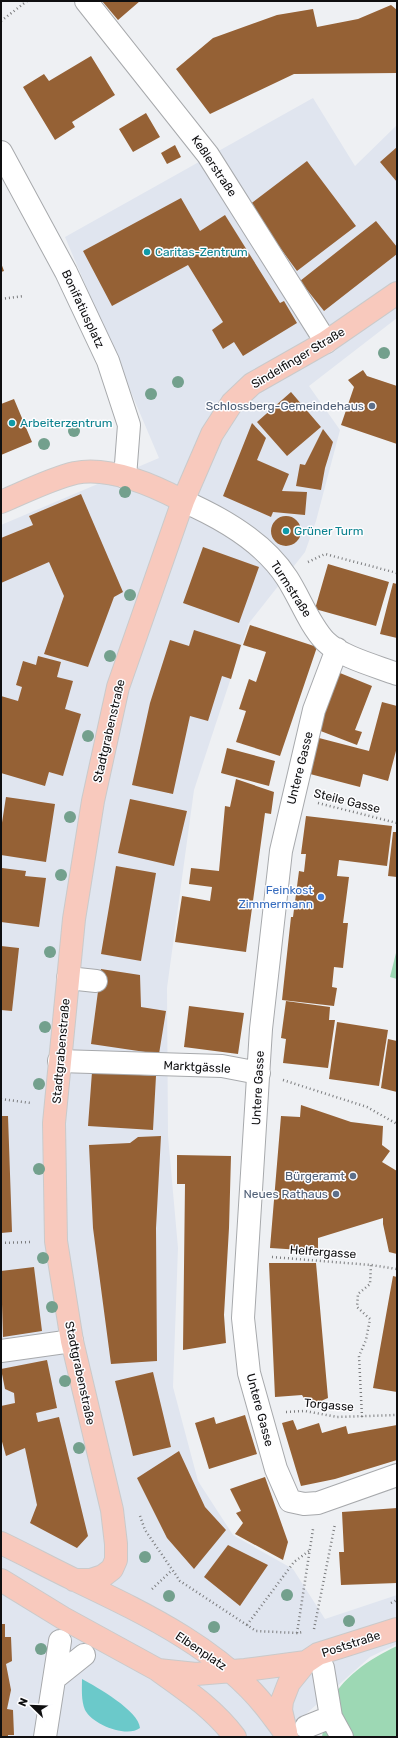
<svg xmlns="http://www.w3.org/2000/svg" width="398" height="1738" viewBox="0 0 398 1738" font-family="Rubik,sans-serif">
<rect width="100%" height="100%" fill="#eef0f3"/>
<path fill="#e0e5ef" d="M313 98 355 166 397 125V318L309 386 340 430 316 521 305 552 249 623 194 790 167 988 168 1136 178 1248 173 1387 198 1481 233 1535 293 1569 325 1619 397 1595V1644L370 1657 280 1737H1V525L159 458 65 237Z"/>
<path fill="#9dd8b4" d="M397 949V979L390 977Z
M397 1646V1737H322C324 1727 324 1715 328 1706 341 1678 369 1659 397 1646Z"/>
<path fill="#6bc9ca" d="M82 1679C97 1687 139 1711 140 1728 127 1738 93 1725 85 1710 81 1700 82 1689 82 1679Z"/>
<path fill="#956135" d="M102 1H140L118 20Z
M391 5 397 10V73L294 74 210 114 176 69 213 38 277 15 313 9 317 27 358 19Z
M91 56 115 95 72 122 75 127 55 140 23 87 44 74 49 81Z
M146 113 160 137 133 152 119 129Z
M175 145 181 157 167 164 161 153Z
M397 147V182L380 162Z
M307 161 356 226 297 271 249 205Z
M181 198 200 231 225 215 280 303 284 301 297 323 243 356 234 342 223 349 212 330 223 322 188 265 112 306 83 251Z
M376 221 397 247V254L324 311 300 281Z
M1 263 4 271 1 272Z
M363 370 367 376 397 386V444L341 425 354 387 348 380Z
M291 392 321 427 287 456 257 422Z
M14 399 32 442 1 455V404Z
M252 423 266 438 257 460 289 474 282 491 307 492 305 515 273 512 271 517 223 496Z
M323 429 333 442 325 468 321 490 296 486 300 464 305 465Z
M81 494 123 592 114 597 88 667 44 654 64 596 49 562 1 583V538L33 525 29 516Z
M271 531a15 15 0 1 1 30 0a15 15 0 1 1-30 0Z
M203 547 259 567 239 623 183 603Z
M328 564 389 582 376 626 315 609Z
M393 583 397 584V638L380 634Z
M250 625 317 647 280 756 236 742 246 711 239 709 249 679 256 682 266 652 243 645Z
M194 630 241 645 231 679 222 676 208 721 190 716 173 794 132 785 150 703 170 640 189 646Z
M38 656 61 662 57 677 73 681 65 709 81 714 63 776 49 772 45 786 1 773V696L18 701 22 687 16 685 23 661 36 665Z
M340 673 372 686 355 730 362 732 357 745 318 730Z
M382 702 397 706V747L388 781 363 774 360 787 310 774 319 738 369 751Z
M227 748 275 761 269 786 221 773Z
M236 779 274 792 271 814 265 813 246 952 175 942 182 896 210 901 212 887 189 884 191 868 219 871 225 806 230 807Z
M6 797 55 804 46 862 1 855V829Z
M130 799 187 811 174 866 118 853Z
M306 816 392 826 387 866 339 860 337 876 349 877 343 923H348L343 968 334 967 332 987 337 988 334 1006 282 1000 291 917H293L299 871 304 872 306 854H301Z
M393 832H397V877L388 876Z
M116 866 156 873 141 961 101 954Z
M2 868 26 871 25 876 46 878 39 927 1 922Z
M1 946 19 948 12 1011 1 1010Z
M101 969 140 975 141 1007 166 1011 159 1054 91 1044Z
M286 1001 330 1007 329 1020H335L328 1068 283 1063 286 1039 281 1038Z
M189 1006 244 1013 238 1054 184 1047Z
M337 1022 388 1030 379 1086 329 1079Z
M388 1039 397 1041V1092L381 1088Z
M92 1072 156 1076 153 1130 88 1126Z
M301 1105 351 1122 383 1126 382 1145 390 1151 382 1162 397 1171V1254L389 1252 383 1224V1218L318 1238V1251L270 1248 281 1116 300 1117Z
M1 1116H8L12 1232 1 1233Z
M161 1136 156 1228 157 1361 111 1364 93 1228 89 1145 130 1143 138 1137Z
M177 1155 231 1156 229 1228 224 1315 226 1343 183 1350 185 1184H177Z
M269 1263H316L328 1398 309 1406 302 1395 275 1397Z
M34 1267 42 1331 3 1337 1 1271Z
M393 1276 397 1277V1392L373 1388Z
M47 1360 57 1408 36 1413 38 1422 59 1417 88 1536 77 1548 30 1523 37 1505 25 1448 6 1456 1 1438V1406L15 1403 14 1393 5 1389 1 1369Z
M153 1372 171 1447 133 1456 115 1381Z
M245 1415 257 1454 209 1469 195 1423 214 1417 216 1424Z
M293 1420 297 1430 319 1423 322 1433 346 1426 348 1434 397 1425V1460L335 1479 301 1486 282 1423Z
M179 1451 205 1507 226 1530 194 1569 167 1538 137 1478Z
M265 1477 288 1542 283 1560 235 1534 243 1523 236 1513 241 1511 230 1489Z
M397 1508V1583L341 1585 339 1552H344L342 1512Z
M228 1545 268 1565 240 1606 204 1577Z
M1 1624H5V1637H11L12 1661 6 1664 11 1690 7 1709 13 1710 14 1735H8V1737H1Z"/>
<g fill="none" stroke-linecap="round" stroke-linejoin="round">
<g stroke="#a7a9ac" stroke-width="24">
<path id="minor" d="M86 1 208 155 326 342
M1 152 66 272 108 361 129 425 125 477
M183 501C222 518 264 542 287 578 300 598 309 624 325 641 341 657 376 666 397 674
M337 649 314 710 281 851 261 1029 243 1318 249 1373 276 1469 290 1501 304 1504 318 1503 397 1475
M68 978 96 981
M59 1061 222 1066 259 1073
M1 1351 72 1341
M323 1668 331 1717 342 1737
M54 1679 84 1655
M306 1727 331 1717
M45 1737 60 1641"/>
</g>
<g stroke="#cacaca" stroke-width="24">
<path id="major" d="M1 502C25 492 50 479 75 473 110 466 153 485 183 501
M1 1543C26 1555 50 1568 75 1580 144 1613 225 1651 271 1714 277 1722 283 1729 287 1737
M1 1580 63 1618 158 1670 196 1674 245 1670 306 1662
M74 1580H91L103 1576 112 1569 116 1560V1544L112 1510 72 1341 56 1241 54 1123 74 919 93 801 118 687 183 501 212 434 232 403 252 384 326 342 397 293
M159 1671C187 1691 214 1709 235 1737
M286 1732 281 1710 282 1701 289 1683 306 1662 318 1654 397 1629"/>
</g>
<path stroke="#7b7c7e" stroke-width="2.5" stroke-dasharray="1 3" stroke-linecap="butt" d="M1 21 27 1
M1 299 24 296
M308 562 325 554 397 573
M318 803 397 823
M283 1080 367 1107 397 1124
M1 1099 31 1103
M1 1243 30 1242
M272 1257 371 1265 397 1269
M286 1412 305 1411 337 1417 397 1415
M362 1417 359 1356 366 1340 370 1319 357 1307 358 1294 370 1284 371 1265
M140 1516 145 1530 180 1581 256 1631 297 1633 303 1632
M152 1589 172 1570
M391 1603 397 1600
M247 1625 294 1562 309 1551
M314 1629 335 1524
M297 1633 313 1529"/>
<use href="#minor" stroke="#fff" stroke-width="22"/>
<use href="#major" stroke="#f8c9bd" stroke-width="22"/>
</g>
<g fill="#73a08d">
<circle cx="384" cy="353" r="6"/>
<circle cx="178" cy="382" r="6"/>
<circle cx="151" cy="394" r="6"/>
<circle cx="74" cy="431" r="6"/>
<circle cx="44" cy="444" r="6"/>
<circle cx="125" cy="492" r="6"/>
<circle cx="130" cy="595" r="6"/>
<circle cx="110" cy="656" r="6"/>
<circle cx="88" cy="736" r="6"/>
<circle cx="70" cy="817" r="6"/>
<circle cx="61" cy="875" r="6"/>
<circle cx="50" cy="952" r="6"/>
<circle cx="45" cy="1027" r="6"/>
<circle cx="39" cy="1084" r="6"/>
<circle cx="39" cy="1169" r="6"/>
<circle cx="43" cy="1258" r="6"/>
<circle cx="52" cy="1307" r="6"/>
<circle cx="65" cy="1381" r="6"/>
<circle cx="79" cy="1448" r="6"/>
<circle cx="145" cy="1557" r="6"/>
<circle cx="287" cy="1595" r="6"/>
<circle cx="169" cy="1596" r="6"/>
<circle cx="349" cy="1621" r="6"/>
<circle cx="214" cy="1627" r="6"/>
<circle cx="41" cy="1649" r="6"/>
</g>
<g fill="#0f9aa8" stroke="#fdfdff" stroke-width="1.5">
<circle cx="147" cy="252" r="4"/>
<circle cx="12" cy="423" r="4"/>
<circle cx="286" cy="531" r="4"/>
</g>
<g fill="#5c6f8a" stroke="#fdfdff" stroke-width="1.5">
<circle cx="372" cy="406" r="4"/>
<circle cx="353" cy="1176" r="4"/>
<circle cx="336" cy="1194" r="4"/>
</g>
<circle fill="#3f7fe0" stroke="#fdfdff" stroke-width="1.5" cx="321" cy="897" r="4"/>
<g text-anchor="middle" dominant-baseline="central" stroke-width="3" stroke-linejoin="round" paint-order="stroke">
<g font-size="12" fill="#0f0f10" stroke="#fdfdff">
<text transform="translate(214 166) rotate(56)">Keßlerstraße</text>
<text transform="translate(83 309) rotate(65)">Bonifatiusplatz</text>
<text transform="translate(298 358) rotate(-31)">Sindelfinger Straße</text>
<text transform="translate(291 589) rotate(57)">Turmstraße</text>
<text transform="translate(109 731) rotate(-77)">Stadtgrabenstraße</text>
<text transform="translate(300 768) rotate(-76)">Untere Gasse</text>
<text transform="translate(347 801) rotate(14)">Steile Gasse</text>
<text transform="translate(61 1051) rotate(-85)">Stadtgrabenstraße</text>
<text transform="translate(197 1067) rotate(3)">Marktgässle</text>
<text transform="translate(258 1088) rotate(-87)">Untere Gasse</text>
<text transform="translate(323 1252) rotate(4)">Helfergasse</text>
<text transform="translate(80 1373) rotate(78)">Stadtgrabenstraße</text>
<text transform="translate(329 1405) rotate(5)">Torgasse</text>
<text transform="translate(260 1410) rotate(75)">Untere Gasse</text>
<text transform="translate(351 1644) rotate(-18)">Poststraße</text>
<text transform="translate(201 1651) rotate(34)">Elbenplatz</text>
</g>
<g font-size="12" fill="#0d838f" stroke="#fdfdff" text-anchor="start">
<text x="155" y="252">Caritas-Zentrum</text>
<text x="20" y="423">Arbeiterzentrum</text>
<text x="294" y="531">Grüner Turm</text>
</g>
<g font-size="12" fill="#4e5e75" stroke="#fdfdff" text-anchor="end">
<text x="364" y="406">Schlossberg-Gemeindehaus</text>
<text x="345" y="1176">Bürgeramt</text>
<text x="328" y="1194">Neues Rathaus</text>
</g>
<g font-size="12" fill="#366cbe" stroke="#fdfdff" text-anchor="end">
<text x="313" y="890">Feinkost<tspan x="313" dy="14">Zimmermann</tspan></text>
</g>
</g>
<rect width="398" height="1738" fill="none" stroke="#0f0f10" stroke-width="4"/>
<g transform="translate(32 1706) rotate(293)" stroke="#fdfdff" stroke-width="3" paint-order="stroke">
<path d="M0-3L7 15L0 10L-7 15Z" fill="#0f0f10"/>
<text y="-6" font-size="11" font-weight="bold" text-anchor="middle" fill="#0f0f10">N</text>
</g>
</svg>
